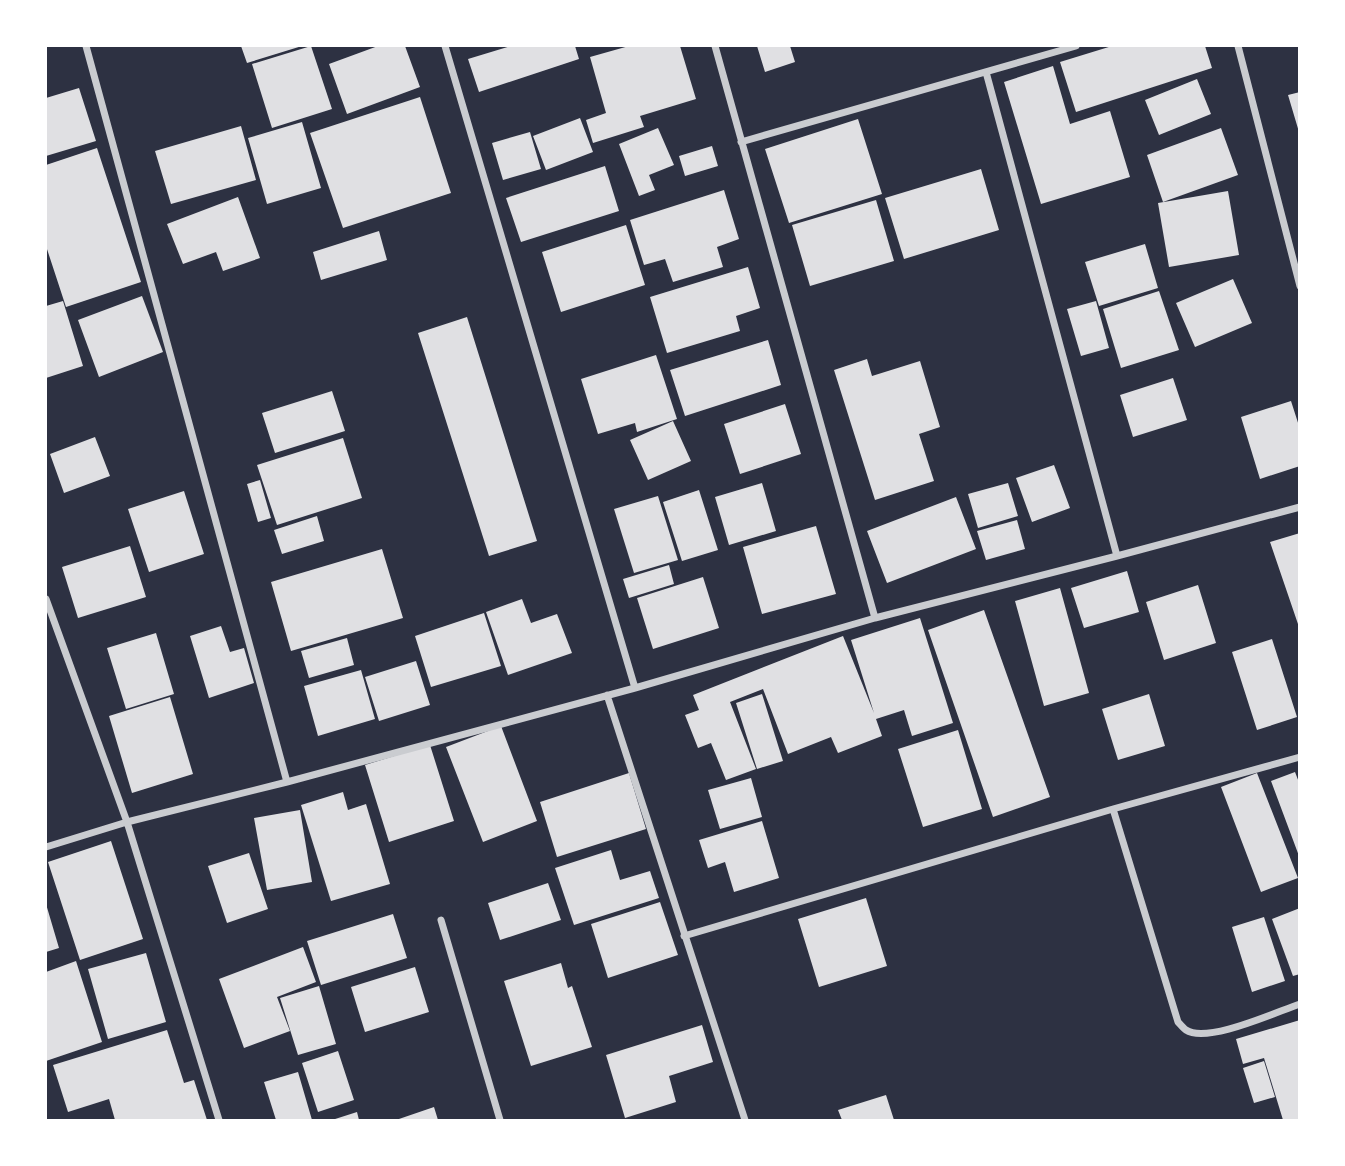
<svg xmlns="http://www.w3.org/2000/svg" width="1345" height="1166" viewBox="0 0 1345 1166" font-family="'Crimson Pro',serif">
<rect width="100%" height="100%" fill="#2d3142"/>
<path fill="#e0e0e3" d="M241 46H302L247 63Z
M311 46 332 109 272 128 252 64Z
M378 46H405L420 87 347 114 329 64Z
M511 46H575L579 59 479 92 468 59Z
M629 46H680L696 99 640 116 644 127 593 143 586 120 606 113 590 57Z
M757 46H790L795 62 765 72Z
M1112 46H1205L1212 68 1076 112 1060 62Z
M1053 66 1070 124 1110 111 1130 177 1041 204 1004 82Z
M1197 79 1211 114 1159 135 1145 100Z
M79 88 96 141 46 156V98Z
M1300 92V131L1299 132 1288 95Z
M420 97 451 193 343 228 310 133Z
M580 118 593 152 546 170 533 136Z
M858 119 882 194 789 223 765 149Z
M302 122 321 188 267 204 248 138Z
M241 126 256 180 171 204 155 151Z
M658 128 674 165 649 175 655 190 639 196 619 144Z
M1221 128 1238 175 1163 202 1147 155Z
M530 132 541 169 503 180 492 143Z
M712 146 718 166 685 176 679 156Z
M97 148 141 282 66 307 46 246V165Z
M605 166 619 211 521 242 506 198Z
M981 169 999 230 904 259 885 198Z
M724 190 739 239 717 247 723 267 673 282 665 259 644 265 630 220Z
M1228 191 1239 255 1169 267 1158 203Z
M238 197 260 258 223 271 216 252 183 264 167 224Z
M876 200 894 261 810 286 792 225Z
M626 225 645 285 561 312 542 252Z
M379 231 387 260 321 280 313 252Z
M1145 244 1158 288 1099 306 1085 262Z
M748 267 760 308 736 316 740 331 667 353 650 297Z
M1233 279 1252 323 1195 347 1176 303Z
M1159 291 1179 350 1121 368 1103 309Z
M142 296 163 352 99 377 78 320Z
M63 301 83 366 46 378V306Z
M1096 301 1109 348 1081 356 1067 309Z
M467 317 537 541 489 556 418 333Z
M768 340 781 385 685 416 670 370Z
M656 355 677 419 637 432 635 423 598 434 581 379Z
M867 359 872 376 920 361 940 427 919 434 934 481 875 500 834 370Z
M1173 378 1187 420 1133 437 1120 395Z
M332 391 345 431 275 453 262 413Z
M1291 401 1300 429V466L1260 479 1241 417Z
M785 404 801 454 740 474 724 424Z
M673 421 691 461 648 480 630 440Z
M95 437 110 476 64 493 50 454Z
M343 438 362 498 277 525 257 465Z
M1054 465 1070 508 1032 522 1016 478Z
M260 480 271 518 258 522 247 484Z
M762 483 776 531 729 545 715 497Z
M1008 483 1018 516 978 528 968 494Z
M699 490 718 550 682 561 663 502Z
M184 491 204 554 149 572 128 509Z
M658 496 678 560 634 573 614 509Z
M956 497 976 549 887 583 867 531Z
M317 516 324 541 282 554 274 530Z
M1017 520 1025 549 986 560 977 531Z
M816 526 836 594 762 614 743 547Z
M1300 533V627H1299L1270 542Z
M130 546 146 597 78 618 62 567Z
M382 549 403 618 291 651 271 582Z
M669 565 674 584 629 598 623 579Z
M1127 571 1139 612 1084 628 1071 588Z
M703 577 719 628 653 649 637 598Z
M1198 585 1216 643 1164 660 1146 602Z
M1060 588 1089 693 1044 706 1015 601Z
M522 599 531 623 557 614 572 653 508 675 486 612Z
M984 610 1050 797 993 817 928 630Z
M484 613 501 666 431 687 415 636Z
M920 618 953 723 912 736 904 710 876 719 882 736 838 753 831 737 788 754 763 689 730 702 756 769 726 780 711 743 698 748 685 715 699 710 693 695 843 636 874 713 851 640Z
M221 626 230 652 244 648 254 683 209 698 190 636Z
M156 633 174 694 126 709 107 648Z
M347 638 354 665 309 678 301 651Z
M1272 639 1297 717 1257 730 1232 652Z
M416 661 430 705 379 721 365 677Z
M361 670 375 719 318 736 304 686Z
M762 694 783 761 757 769 736 703Z
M1149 694 1165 746 1118 760 1102 709Z
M170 697 193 774 132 793 109 716Z
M501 726 537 821 483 842 446 747Z
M958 730 982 809 923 827 898 749Z
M430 745 454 821 389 842 365 765Z
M1295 772 1300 785 1299 856 1271 781Z
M629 773 646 829 557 857 540 802Z
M1257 773 1298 878 1261 892 1221 787Z
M751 778 762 817 720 829 708 790Z
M343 792 348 810 366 804 390 884 331 901 301 805Z
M300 810 312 882 267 890 254 818Z
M762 821 779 878 734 892 725 862 708 868 699 840Z
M111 841 143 939 80 960 48 862Z
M611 850 620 880 650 871 659 898 574 925 555 868Z
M249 853 268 909 227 923 208 866Z
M548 883 561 920 500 940 488 903Z
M866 898 887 966 819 987 798 919Z
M660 902 678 955 608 978 591 924Z
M46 904 59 948 46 952Z
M1300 908V974L1293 976 1272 919Z
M393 914 407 958 321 985 307 941Z
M1264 917 1285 981 1252 992 1232 927Z
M303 947 316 982 277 997 290 1031 244 1048 219 979Z
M146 953 166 1022 108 1039 88 969Z
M76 961 102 1042 46 1061V972Z
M561 963 568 988 572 986 592 1047 531 1066 504 981Z
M415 967 429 1012 365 1032 351 987Z
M319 986 336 1044 298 1055 280 998Z
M1300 1020V1120H1283L1264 1058 1243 1064 1236 1039Z
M702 1025 713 1062 669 1076 676 1102 625 1118 606 1055Z
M167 1030 184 1083 194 1080 207 1120H115L109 1099 68 1112 53 1065Z
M338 1051 354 1100 318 1112 302 1063Z
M1264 1061 1275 1097 1254 1103 1243 1068Z
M298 1072 312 1120H276L264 1082Z
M886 1095 894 1120H842L838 1110Z
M434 1107 438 1120H396Z
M357 1112 359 1120H332Z"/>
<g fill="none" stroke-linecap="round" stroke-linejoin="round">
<path stroke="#caccd0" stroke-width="7" d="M86 46 287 782
M445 46 635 688
M715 46 875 618
M1238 46 1300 286
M986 72 1117 556
M741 142 1076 46
M46 599 127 822 219 1120
M607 695 745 1120
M1113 809 1178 1022C1179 1023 1184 1029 1186 1030 1207 1044 1276 1012 1300 1004
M46 847 127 822 287 782 635 688 875 618 1117 556 1300 507
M441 920 500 1120
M684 936 1113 809 1300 757"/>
</g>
<rect width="1345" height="1166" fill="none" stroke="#ffffff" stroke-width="94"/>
</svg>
